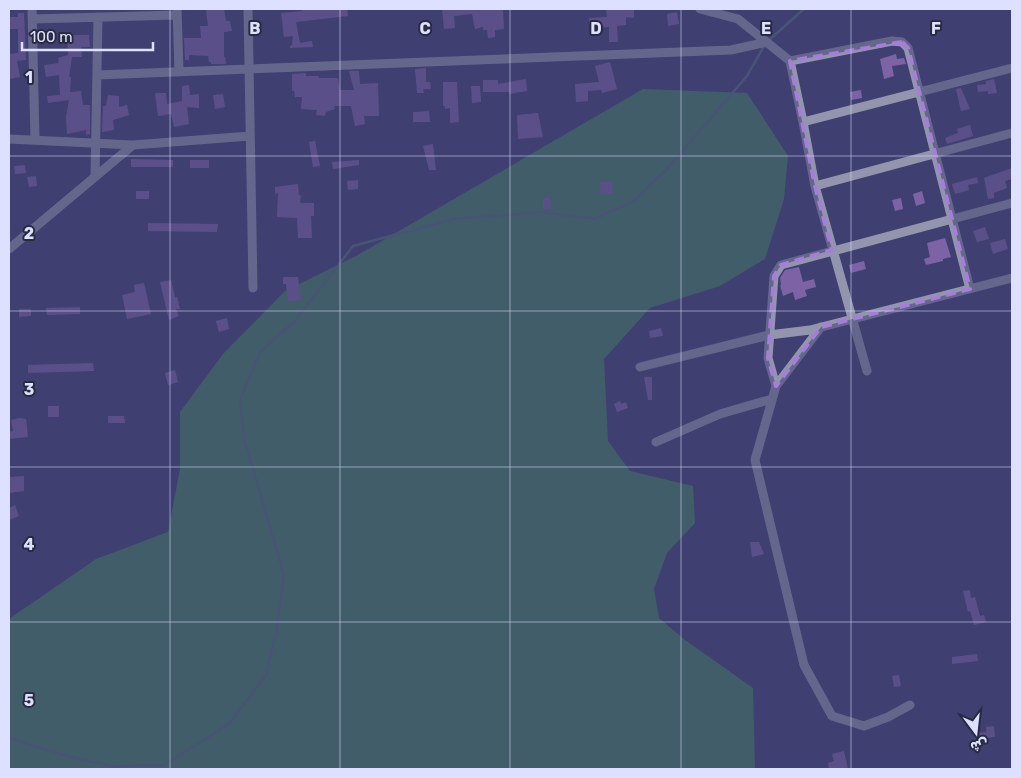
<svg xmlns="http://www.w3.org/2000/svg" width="1021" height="778" viewBox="0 0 1021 778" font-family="Rubik,'Noto Sans Arabic',sans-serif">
<rect width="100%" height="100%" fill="#3f4071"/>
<path fill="#438062" d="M643 89 747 93 788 156 784 199 765 259 720 286 650 308 604 359 608 441 630 471 693 486 695 523 667 553 654 589 659 618 685 640 753 688 755 769H9V619L96 559 168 532 180 469V412L223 354 285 291 356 256Z"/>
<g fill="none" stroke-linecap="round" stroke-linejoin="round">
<path stroke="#546c7c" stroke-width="2.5" d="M769 40 804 9
M9 738 67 756 111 766 164 765 229 724 266 675 276 634 284 575 244 439 240 400 260 352 295 321 353 246 454 219 540 212 594 219 634 201 668 168 747 76 764 46"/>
</g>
<path fill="#7d63a6" d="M214 9H224L226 21H230L232 31 224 32V57H225L226 64H211V62H209L208 56 189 55V60H185L184 38H201L200 26H208L206 10Z
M307 9H347L348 16 296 22 300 43 312 41 313 47 290 48V46L292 45 293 36 284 37 281 13 302 11V10Z
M442 9H503L504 29 495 30V37L488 38 487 30H483V27L475 29 472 14 454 16 455 28 444 29Z
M606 9H634V18L626 17V25L617 26 618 42H609V27L590 28 589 18 607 17Z
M677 12 679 24 668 26 667 14Z
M18 13H24L26 60 17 61 20 77 9 79V54L18 53V29H9V17H18Z
M67 35H89L90 47H81L82 57H72L69 77H71L70 92 81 91 83 105H90V134L86 135V130L67 134 66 117 69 100 48 103 47 96 60 95 59 75 46 77 44 65 59 63 58 58 68 55Z
M896 54 897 59 904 58 906 64 892 66 894 76 884 79 880 59Z
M610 62 617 89 602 93 601 90 588 91V101L576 102 575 84 599 82 595 66Z
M426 68V82H430L431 89H423L424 93H417L415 69Z
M349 71H359L360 84 378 83 379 116H364L365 124 355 126 351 106H334L335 109 326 112 325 116 316 115 317 110 301 109 302 97H295L294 91H292V74L306 73V76H319V78H338L340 90H354Z
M526 79 527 91 509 94V92H483V80H498V84Z
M994 79 997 93 988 94V91L978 92 977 85 986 84V81Z
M443 82H457L459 122 450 123V108L445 109V106H443Z
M189 85 190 95 199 94V108L187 107 189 124 174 127 171 114 158 116 155 93H166L167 104 182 101V86Z
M471 86H480L481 102 472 103Z
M961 88 970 109 961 111 956 89Z
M861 90 862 98 851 100 850 92Z
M223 94 225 107 215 109 213 95Z
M108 95 119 96V107L127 105 129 115 113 120 114 130 102 132 103 106H106Z
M429 111 430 122H413V112Z
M538 113 543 137 518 139 517 115Z
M970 125 973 136 947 144 945 138 958 133 957 129Z
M315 141 320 166 313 167 309 142Z
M433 144 436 170H429L423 146Z
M131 159 173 160V167H131Z
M190 160H209V168H190Z
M359 160V165L333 169 332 162Z
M25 165 26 173 15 174 14 166Z
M1012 168V179L1005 181 1007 188 994 193V198L988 199 984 178Z
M36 176 37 186 29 187 27 177Z
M977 177 978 183 968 185 969 190 955 194 952 184Z
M358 180V189L348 190 347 181Z
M612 181 613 193 601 195 600 182Z
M298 184 299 195 301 196 300 203H314V216H311L312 238H298L297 218 277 217 278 193 275 194V187Z
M136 191H149V199H136Z
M922 191 925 203 916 206 913 194Z
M543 198H550L551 209H543Z
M901 198 903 209 895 211 892 200Z
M148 223 218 224 217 232 148 231Z
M985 227 989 239 977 242 973 231Z
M945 238 951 257 943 259V261L926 265 924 259 930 257 927 243Z
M1005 239 1008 249 993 254 990 243Z
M864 261 866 269 851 273 849 265Z
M799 267 803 282 814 279 816 287 805 290 807 296 795 300 793 292 783 296 780 285H781L780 278 785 270Z
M283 277H298L301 300 288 301 286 284H283Z
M171 280 175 297H177L180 309H176L179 316 169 320 160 282Z
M144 283 151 314 127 319 122 295 135 292 134 285Z
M80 307V314L47 315 46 308Z
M19 309H31V316L19 317Z
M227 318 229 329 219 332 216 321Z
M661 328 663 336 650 338 649 331Z
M93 363 94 371 28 373V365Z
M175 370 178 382 168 385 165 373Z
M644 377H652V400H648Z
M620 401 621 404 626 402 628 408 617 412 614 404Z
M48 406H59V417H48Z
M108 416H124L125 423H108Z
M19 418 26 419 28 437 9 439V432L13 431 11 420Z
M24 476V491L9 493V477Z
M15 505 19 516 9 520V508Z
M750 542H759L764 554 752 557Z
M970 590 971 598 975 597 980 616 984 615 986 622 974 625 970 611 968 612 963 591Z
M977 654 978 661 952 664V657Z
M899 675 901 686 894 687 892 676Z
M994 726 995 737 987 738 986 727Z
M986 732 987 738 975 740 974 733Z
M844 751 848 769H829L828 763 834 761 832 754Z"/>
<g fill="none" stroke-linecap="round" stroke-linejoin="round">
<path stroke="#9395ae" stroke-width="9" d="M32 9 35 140
M177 9 179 71
M248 9 253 288
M700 9 738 19 790 61 803 122 815 186 867 371
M32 19 177 15
M790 61 892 41 902 42 908 48 970 289
M97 75 731 50 767 42
M803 122 1012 68
M9 139 133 145
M95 177 98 17
M815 186 1012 133
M9 249 133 145 250 136
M640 367 769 335 810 330 1012 278
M776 386 821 327
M656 442 720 414 772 399
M910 705 888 717 864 726 832 716 804 665 755 460 776 386 768 358 774 276 781 265 1012 203"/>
</g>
<path d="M0 0H1021V778H0ZM902 42 908 48 970 289 821 327 776 386 768 358 774 276 781 265 832 250 815 186 790 61Z" fill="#3f4071" fill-opacity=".55" fill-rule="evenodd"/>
<path fill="none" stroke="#a77ddb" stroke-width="4" stroke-dasharray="10 6" stroke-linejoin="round" d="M902 42 908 48 970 289 821 327 776 386 768 358 774 276 781 265 832 250 815 186 790 61Z"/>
<path fill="none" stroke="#dde0fe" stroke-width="1" stroke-opacity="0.55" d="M170 9V769M340 9V769M510 9V769M681 9V769M851 9V769M9 156H1012M9 311H1012M9 467H1012M9 622H1012"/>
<g font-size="16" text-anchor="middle" font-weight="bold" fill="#dde0fe" stroke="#282a40" stroke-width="4" stroke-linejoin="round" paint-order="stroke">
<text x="255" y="34">B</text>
<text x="425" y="34">C</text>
<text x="596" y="34">D</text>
<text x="766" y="34">E</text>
<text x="936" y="34">F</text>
<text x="29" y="83">1</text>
<text x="29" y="239">2</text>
<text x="29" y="395">3</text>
<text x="29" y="550">4</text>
<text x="29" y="706">5</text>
</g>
<rect width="1021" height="778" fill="none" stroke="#dde0fe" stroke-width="20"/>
<g transform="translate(976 733) rotate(165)" stroke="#282a40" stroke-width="4" paint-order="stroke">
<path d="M0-4L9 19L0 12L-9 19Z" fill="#dde0fe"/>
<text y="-8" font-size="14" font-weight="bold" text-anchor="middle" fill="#dde0fe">ش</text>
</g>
<path d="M22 42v8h131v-8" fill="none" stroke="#dde0fe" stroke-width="2.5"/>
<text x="30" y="42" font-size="15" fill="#dde0fe" stroke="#282a40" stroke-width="4" paint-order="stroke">100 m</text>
</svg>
